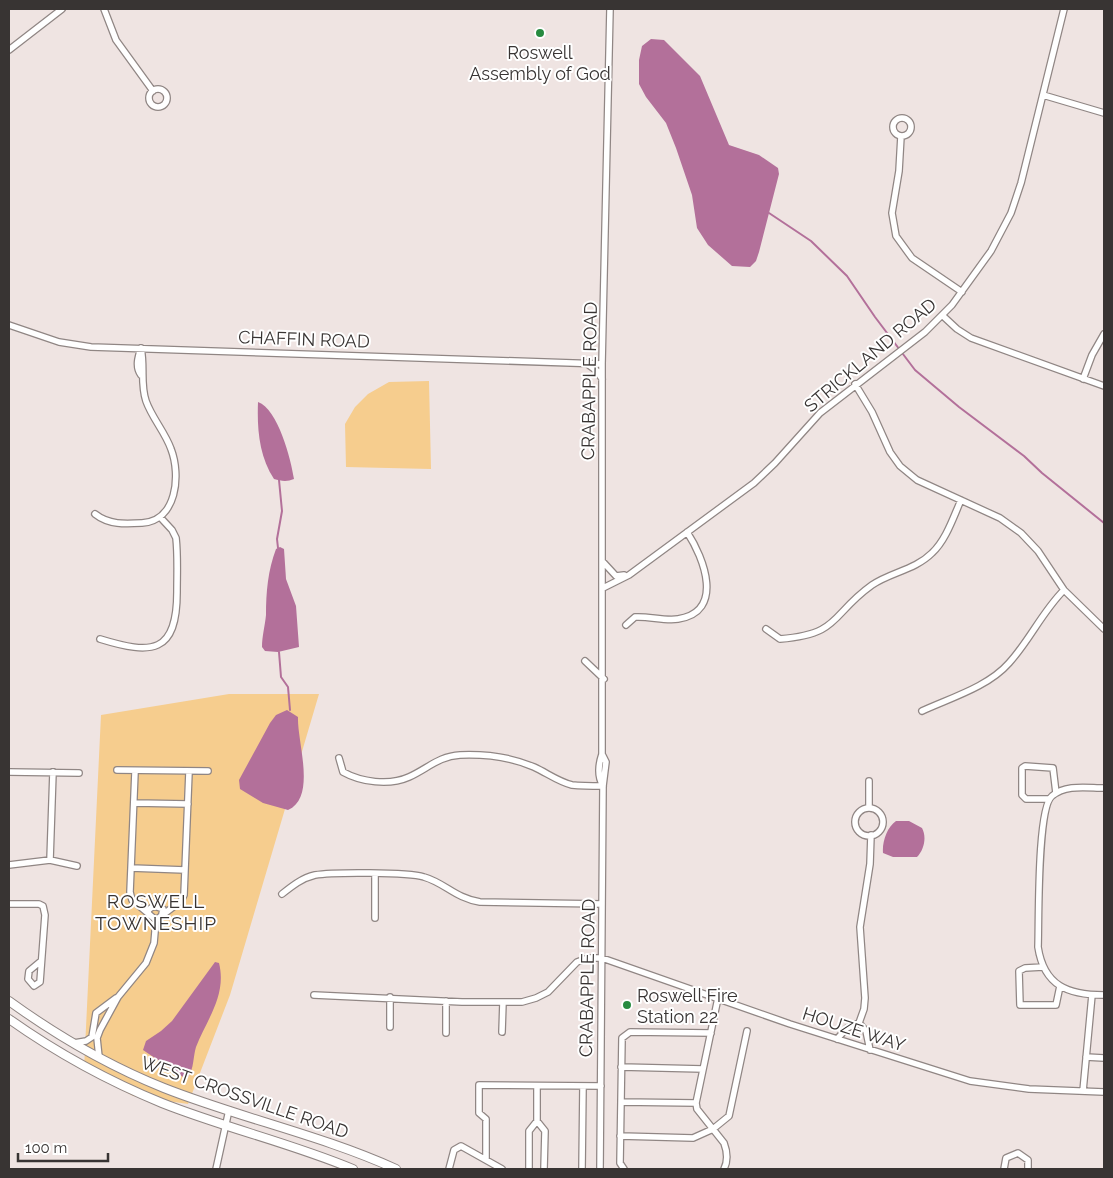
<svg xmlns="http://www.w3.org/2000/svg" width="1113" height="1178" viewBox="0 0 1113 1178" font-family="Raleway,sans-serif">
<rect width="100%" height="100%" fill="#efe4e2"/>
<path fill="#f6cd8e" d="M429 381 431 469 346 467 345 424 355 407 368 394 389 382Z
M229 694H319L230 995 188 1104 133 1096 84 1069 101 715Z"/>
<path fill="#b3709a" d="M651 39 664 40 700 76 729 145 759 155 778 168 779 174 759 252 756 261 750 267 732 266 708 245 697 228 692 195 676 148 666 123 646 97 639 84V60L642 46Z
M258 402C278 409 291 459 294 479 287 482 281 481 274 479 259 456 257 429 258 402Z
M280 547 284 549 286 579 296 606 299 647 278 652 265 651 262 647C262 636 265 626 266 615 266 592 268 570 276 549Z
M287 710 298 717C297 742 317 797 288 810L263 803 240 789 239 780 270 723 276 715Z
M896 821H909L922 828C927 837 924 850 917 857H893L883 853C882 842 887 827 896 821Z
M215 962 219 963C227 995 207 1019 196 1047 193 1057 194 1069 188 1077H183L143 1050 146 1041 161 1031 172 1021Z"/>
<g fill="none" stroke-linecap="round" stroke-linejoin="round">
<path stroke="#b3709a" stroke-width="2" d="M769 213 811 241 847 276 875 317 915 370 959 407 1024 456 1042 473 1104 523
M278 548 277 539 282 511 279 480
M279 652 281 677 288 687 290 710"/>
<g stroke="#908684" stroke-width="8">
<path id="minor" d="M104 9 116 40 153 91
M9 50 62 9
M149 98a9 9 0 1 1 18 0a9 9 0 1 1-18 0Z
M1043 95 1104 113
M893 127a9 9 0 1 1 18 0a9 9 0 1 1-18 0Z
M901 136 899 171 892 213 896 236 912 258 962 292
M943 316 957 329 971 338 1104 386
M9 325 59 342 91 347 602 364
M586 363 597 371 602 379
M141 375C135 367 138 357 141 348
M1083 379 1092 355 1104 334
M855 384 872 412 890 452 900 466 917 480 1000 518 1021 533 1038 551 1064 590 1104 629
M95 514C109 525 125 524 142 523 177 521 181 475 171 449 165 432 152 418 146 401 140 383 145 367 141 348
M604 563 616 576 624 575
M603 588 629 575 754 483 775 463 820 413 925 332 952 305 991 251 1011 213 1021 183 1064 9
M626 625 635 617C649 616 664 621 678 619 725 612 704 558 687 532
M766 629 780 639C841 634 830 615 872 585 891 572 915 570 932 553 946 540 953 518 961 500
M100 639C152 655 177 654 177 592 177 574 178 556 176 538L172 530 160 517
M585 661 604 679
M922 711C950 698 988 687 1009 663 1030 640 1042 612 1064 590
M339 758 343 772C361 782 389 786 409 777 427 769 439 756 460 755 486 754 511 757 534 767 547 773 559 782 572 785 582 786 593 786 603 786
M117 770 208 771
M9 772 79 773
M135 772 130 892 132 900 156 920
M869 781V808
M603 786C597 776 598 766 602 754V364L610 9
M1104 788C1087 788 1066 784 1052 796 1037 808 1039 922 1038 947 1044 986 1068 995 1104 995
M1048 799H1026L1022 795V768L1025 766 1053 768 1056 793
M135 803 188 804
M855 822a14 14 0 1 1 28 0a14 14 0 1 1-28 0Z
M50 860 53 772
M9 865 50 860 77 866
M131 868 185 870
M282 894C292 886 302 878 315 875 332 872 408 872 424 877 445 883 455 898 480 902L602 904
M9 904H39L43 906 45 915 40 982 34 986 28 979 29 971 41 961
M149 915 148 910 154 906 163 909 162 914
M375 918V874
M156 920 181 901 184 895 189 772
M1043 967 1025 968 1019 971 1020 1005H1056L1060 986
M314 995 462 1002H522L536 998 548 992 577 962 588 958H602L790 1024 970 1081 1029 1089 1104 1092
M718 998 696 1103 697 1109 724 1143C727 1151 728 1161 724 1169
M859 1023 864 1009 865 998 860 927 870 864 871 835
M390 1027V997
M502 1032 503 1002
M446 1033V1001
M837 1039 847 1028 859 1023 866 1031 870 1050
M74 1043 86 1041 92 1037 96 1013 116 998
M99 1057 97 1038 100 1030 118 997 146 963 154 943 156 920
M1086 1057 1104 1058
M621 1067 703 1069
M1083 1091 1092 995
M621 1102 696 1103
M537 1121 545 1131 544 1169
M620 1136 693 1138 713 1129 729 1116 747 1031
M486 1159V1119L479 1113V1085L601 1086
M216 1169 229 1110
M449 1169 454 1150 461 1146 502 1169
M529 1169V1131L537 1121V1086
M582 1169 583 1086
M600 1169 603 786 606 762 602 754
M624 1169 620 1163 622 1038 630 1032 711 1033
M1004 1169 1006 1158 1018 1153 1028 1160V1169"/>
</g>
<g stroke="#908684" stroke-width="10">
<path id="major" d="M9 1001C56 1035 109 1066 164 1088 240 1118 321 1135 396 1169
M9 1019C57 1053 108 1081 162 1103 225 1128 291 1143 353 1169"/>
</g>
<use href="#minor" stroke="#fff" stroke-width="5.5"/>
<use href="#major" stroke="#fff" stroke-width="8"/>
</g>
<g fill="#278b40" stroke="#fff" stroke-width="2">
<circle cx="540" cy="33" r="5"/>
<circle cx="627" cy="1005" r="5"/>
</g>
<g text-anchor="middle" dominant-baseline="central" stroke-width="4" stroke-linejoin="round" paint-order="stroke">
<g font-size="18" fill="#383433" stroke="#fff">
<text x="540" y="52">Roswell<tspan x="540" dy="21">Assembly of God</tspan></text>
<text x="637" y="995" text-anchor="start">Roswell Fire<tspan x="637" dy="21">Station 22</tspan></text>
</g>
<g font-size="18" fill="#383433" stroke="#fff">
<text transform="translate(304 339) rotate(2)">CHAFFIN ROAD</text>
<text transform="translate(870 355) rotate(-40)">STRICKLAND ROAD</text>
<text transform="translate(589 381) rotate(-89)">CRABAPPLE ROAD</text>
<text transform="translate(587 978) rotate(-89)">CRABAPPLE ROAD</text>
<text transform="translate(854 1029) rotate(18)">HOUZE WAY</text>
<text transform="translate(245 1097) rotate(19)">WEST CROSSVILLE ROAD</text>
</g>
<g font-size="19" letter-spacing="1" fill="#383433" stroke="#fff">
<text x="156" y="901">ROSWELL<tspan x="156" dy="22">TOWNESHIP</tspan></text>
</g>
</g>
<rect width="1113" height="1178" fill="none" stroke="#383433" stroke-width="20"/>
<path d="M18 1153v8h90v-8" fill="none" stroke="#383433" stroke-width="2.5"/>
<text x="25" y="1153" font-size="15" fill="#383433" stroke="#ffffff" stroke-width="4" paint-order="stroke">100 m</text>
</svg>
